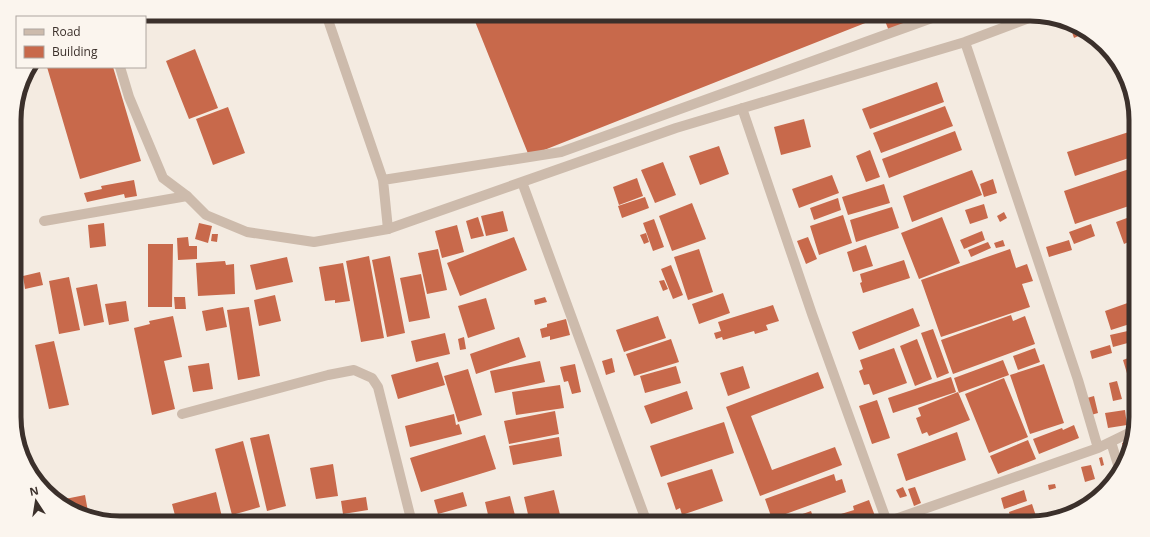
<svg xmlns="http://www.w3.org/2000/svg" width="1150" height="537" viewBox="0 0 1150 537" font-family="'Open Sans',sans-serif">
<rect width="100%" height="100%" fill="#f4ebe1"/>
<path fill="#c8694b" d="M472 14H933L889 31 883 16 529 156Z
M1080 29 1085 33 1074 38 1072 32Z
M195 49 218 108 189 119 166 61Z
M1115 61H1116L1125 82 1123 83Z
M47 67H113L141 161 80 179Z
M937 82 944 102 870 129 862 109Z
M945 106 953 126 881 153 873 133Z
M228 107 245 153 213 165 196 119Z
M804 119 811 147 781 155 774 127Z
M1135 130V156L1075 176 1067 152Z
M955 131 962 150 889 178 882 159Z
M719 146 729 174 700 185 689 156Z
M870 150 880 177 866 182 856 156Z
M663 162 676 195 655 203 641 170Z
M1135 167V204L1075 224 1064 191Z
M972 170 982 195 912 222 903 196Z
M832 175 839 193 799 208 792 189Z
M637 178 643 196 619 205 613 187Z
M993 179 997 193 984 197 980 184Z
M134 180 137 196 125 198 124 194 87 202 84 193 102 189 101 186Z
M884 184 890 203 848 215 842 197Z
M645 197 649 208 622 218 618 206Z
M838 198 841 210 814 220 810 208Z
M692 203 706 239 672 251 659 216Z
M984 204 988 218 970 224 965 210Z
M892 207 899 228 856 242 850 220Z
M503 211 508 231 486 236 481 216Z
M1004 212 1007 218 1000 222 997 216Z
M843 215 852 243 819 255 810 226Z
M1135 215V239L1124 244 1116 222Z
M478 217 484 236 471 239 466 221Z
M942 217 960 263 919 279 901 233Z
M654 219 664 247 653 251 643 223Z
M104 223 106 246 90 248 88 225Z
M199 223 212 226 208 243 195 239Z
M1091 224 1095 236 1074 244 1069 232Z
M457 225 464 252 442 258 435 231Z
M982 231 985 240 964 249 960 240Z
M646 233 649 242 644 244 640 235Z
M212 234H218L217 242 211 241Z
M188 237 189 246H197V259L178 260 177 238Z
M514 237 527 270 460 296 447 263Z
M808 237 817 259 806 264 797 241Z
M1003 240 1005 246 996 248 994 243Z
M1069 240 1072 250 1049 257 1046 247Z
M988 242 991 248 971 257 968 250Z
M148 244H173L172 307H148Z
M866 245 873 266 853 272 847 252Z
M438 249 447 290 427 294 418 253Z
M699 249 713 292 688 300 674 257Z
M1010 249 1016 268 1027 264 1033 281 1022 284 1030 307 941 337 921 280Z
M369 256 384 338 361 342 346 261Z
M390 256 405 333 387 337 372 260Z
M287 257 293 282 256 290 250 265Z
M904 260 910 278 863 293 860 283 862 282 860 274Z
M225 261 226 265 234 264 235 294 198 296 196 263Z
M343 263 350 301 335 303V300L325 301 319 267Z
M671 265 683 295 673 299 661 269Z
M40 272 43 285 25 289 23 276Z
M421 274 430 318 409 322 400 278Z
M69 277 80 330 59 334 49 281Z
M664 280 668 289 663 291 659 281Z
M97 284 104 322 84 326 76 288Z
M723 293 730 313 699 324 692 304Z
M275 295 281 321 259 326 254 300Z
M174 297H185L186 309H175Z
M545 297 547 302 535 305 534 300Z
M486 298 495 329 468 338 458 306Z
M1136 300V322L1111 330 1105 311Z
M126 301 129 321 109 325 105 304Z
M773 305 779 321 766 325 768 330 755 334 754 331 723 340 722 337 716 339 714 333 721 331 718 322Z
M223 307 227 327 206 331 202 311Z
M249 307 260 376 238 380 227 310Z
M913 308 920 326 859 350 852 332Z
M1011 315 1013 321 1025 316 1035 344 953 374 941 340Z
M173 316 182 357 164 361 175 409 152 415 134 328 150 324 149 321Z
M658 316 666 338 624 352 616 330Z
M15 318 19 340H15Z
M566 319 570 335 550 340V336L542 338 540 329 547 327V324Z
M933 329 949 373 937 378 921 333Z
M1132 330 1135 341 1113 347 1110 335Z
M445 333 450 354 416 362 411 341Z
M464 337 466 349 460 350 458 339Z
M519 337 526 357 476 374 470 354Z
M671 339 679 362 634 376 626 354Z
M917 339 932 379 915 386 900 346Z
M54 341 69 405 49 409 35 345Z
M1110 345 1112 353 1092 359 1090 351Z
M894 348 907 383 873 395 869 384 864 385 859 371 863 369 860 360Z
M1035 348 1040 362 1018 370 1013 356Z
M1136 355V377L1129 380 1123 360Z
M612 358 615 372 606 375 602 361Z
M1003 360 1009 375 959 393 954 378Z
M540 361 545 382 495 393 490 371Z
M438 362 445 385 398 399 391 375Z
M209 363 213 389 193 392 188 366Z
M575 364 581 392 572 394 568 381 564 382 560 367Z
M1044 364 1064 423 1030 434 1010 375Z
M676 366 681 383 645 393 640 376Z
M743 366 750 388 728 396 720 373Z
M468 369 482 415 458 422 444 376Z
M818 372 824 388 751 416 772 470 835 447 842 465 760 496 726 407Z
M951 377 956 392 893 413 888 398Z
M1004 378 1028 437 989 453 965 394Z
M1117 381 1122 399 1113 401 1109 383Z
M560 385 564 408 516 415 512 392Z
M687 391 693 409 651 424 644 406Z
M958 392 970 420 929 436 927 432 922 434 916 418 921 416 918 408Z
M1094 396 1098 413 1091 415 1087 398Z
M877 400 890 438 872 444 859 406Z
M1125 410 1127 425 1108 428 1105 413Z
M555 411 559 434 509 444 504 421Z
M454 414 456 425 459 424 462 434 410 447 405 426Z
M724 422 734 453 661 477 650 446Z
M1074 425 1079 438 1039 454 1033 439 1062 428 1063 430Z
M957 432 966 460 906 481 897 454Z
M269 434 286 506 267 511 250 438Z
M485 435 496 469 421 492 410 458Z
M559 437 562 456 513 465 509 446Z
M1028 440 1036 459 998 474 990 456Z
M243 441 260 507 232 515 215 449Z
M1125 442 1127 451 1124 452 1122 443Z
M1102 457 1104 465 1101 466 1099 458Z
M333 464 338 496 316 499 310 468Z
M1091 465 1095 479 1085 482 1081 467Z
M712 469 723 501 682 515 680 508 676 510 667 483Z
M834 474 836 481 842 479 846 492 772 519 765 499Z
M1055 484 1056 488 1049 490 1048 485Z
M903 487 907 496 900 498 896 490Z
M915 487 921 503 914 506 908 489Z
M554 490 562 523H530L524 497Z
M1024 490 1027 501 1004 509 1001 498Z
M216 492 222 517 202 523H177L172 504Z
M463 492 467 506 438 514 434 500Z
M85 495 89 517 79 515 60 500Z
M510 496 517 523H490L485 502Z
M366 497 368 510 343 514 341 501Z
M869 500 875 516 855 523H844L841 514 854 510 853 506Z
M1032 504 1038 522 1012 523 1009 512Z
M811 511 815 523H800L797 516Z
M457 515 460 523H434Z"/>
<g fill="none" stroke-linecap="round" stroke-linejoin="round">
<path stroke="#cdbbac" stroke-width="10" d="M326 14 383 180 388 229
M383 180 561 152 943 14
M44 221 187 196"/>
<path stroke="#cdbbac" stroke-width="10" d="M111 16V17
M965 42 1078 380 1098 448
M120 67 129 97 163 178 187 196 206 215 247 232 314 242 388 229 676 128 965 42 1037 15
M742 108 812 314 887 522
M522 182 647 523
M182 414 328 375 354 370 372 378 378 387 412 523
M1111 442 1119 468
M884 523 1098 448 1133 431"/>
</g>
<path d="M0 0H1150V537H0ZM120 21H1030A99 99 0 0 1 1129 120V417A99 99 0 0 1 1030 516H120A99 99 0 0 1 21 417V120A99 99 0 0 1 120 21Z" fill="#fbf5ee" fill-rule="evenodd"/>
<path fill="none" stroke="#3b302b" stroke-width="5" d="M120 21H1030A99 99 0 0 1 1129 120V417A99 99 0 0 1 1030 516H120A99 99 0 0 1 21 417V120A99 99 0 0 1 120 21Z"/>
<rect x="16" y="16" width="130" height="52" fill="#fbf5ee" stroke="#aea6a0"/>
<rect x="24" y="29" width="20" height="6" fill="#cdbbac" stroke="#aea6a0"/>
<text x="52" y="36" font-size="12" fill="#3b302b">Road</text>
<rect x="24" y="46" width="20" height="12" fill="#c8694b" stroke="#aea6a0"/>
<text x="52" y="56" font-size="12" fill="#3b302b">Building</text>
<g transform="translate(36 501) rotate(348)" stroke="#fbf5ee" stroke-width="3" paint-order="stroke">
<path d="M0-3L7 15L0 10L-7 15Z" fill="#3b302b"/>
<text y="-6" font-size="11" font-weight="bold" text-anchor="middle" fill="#3b302b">N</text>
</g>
</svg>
